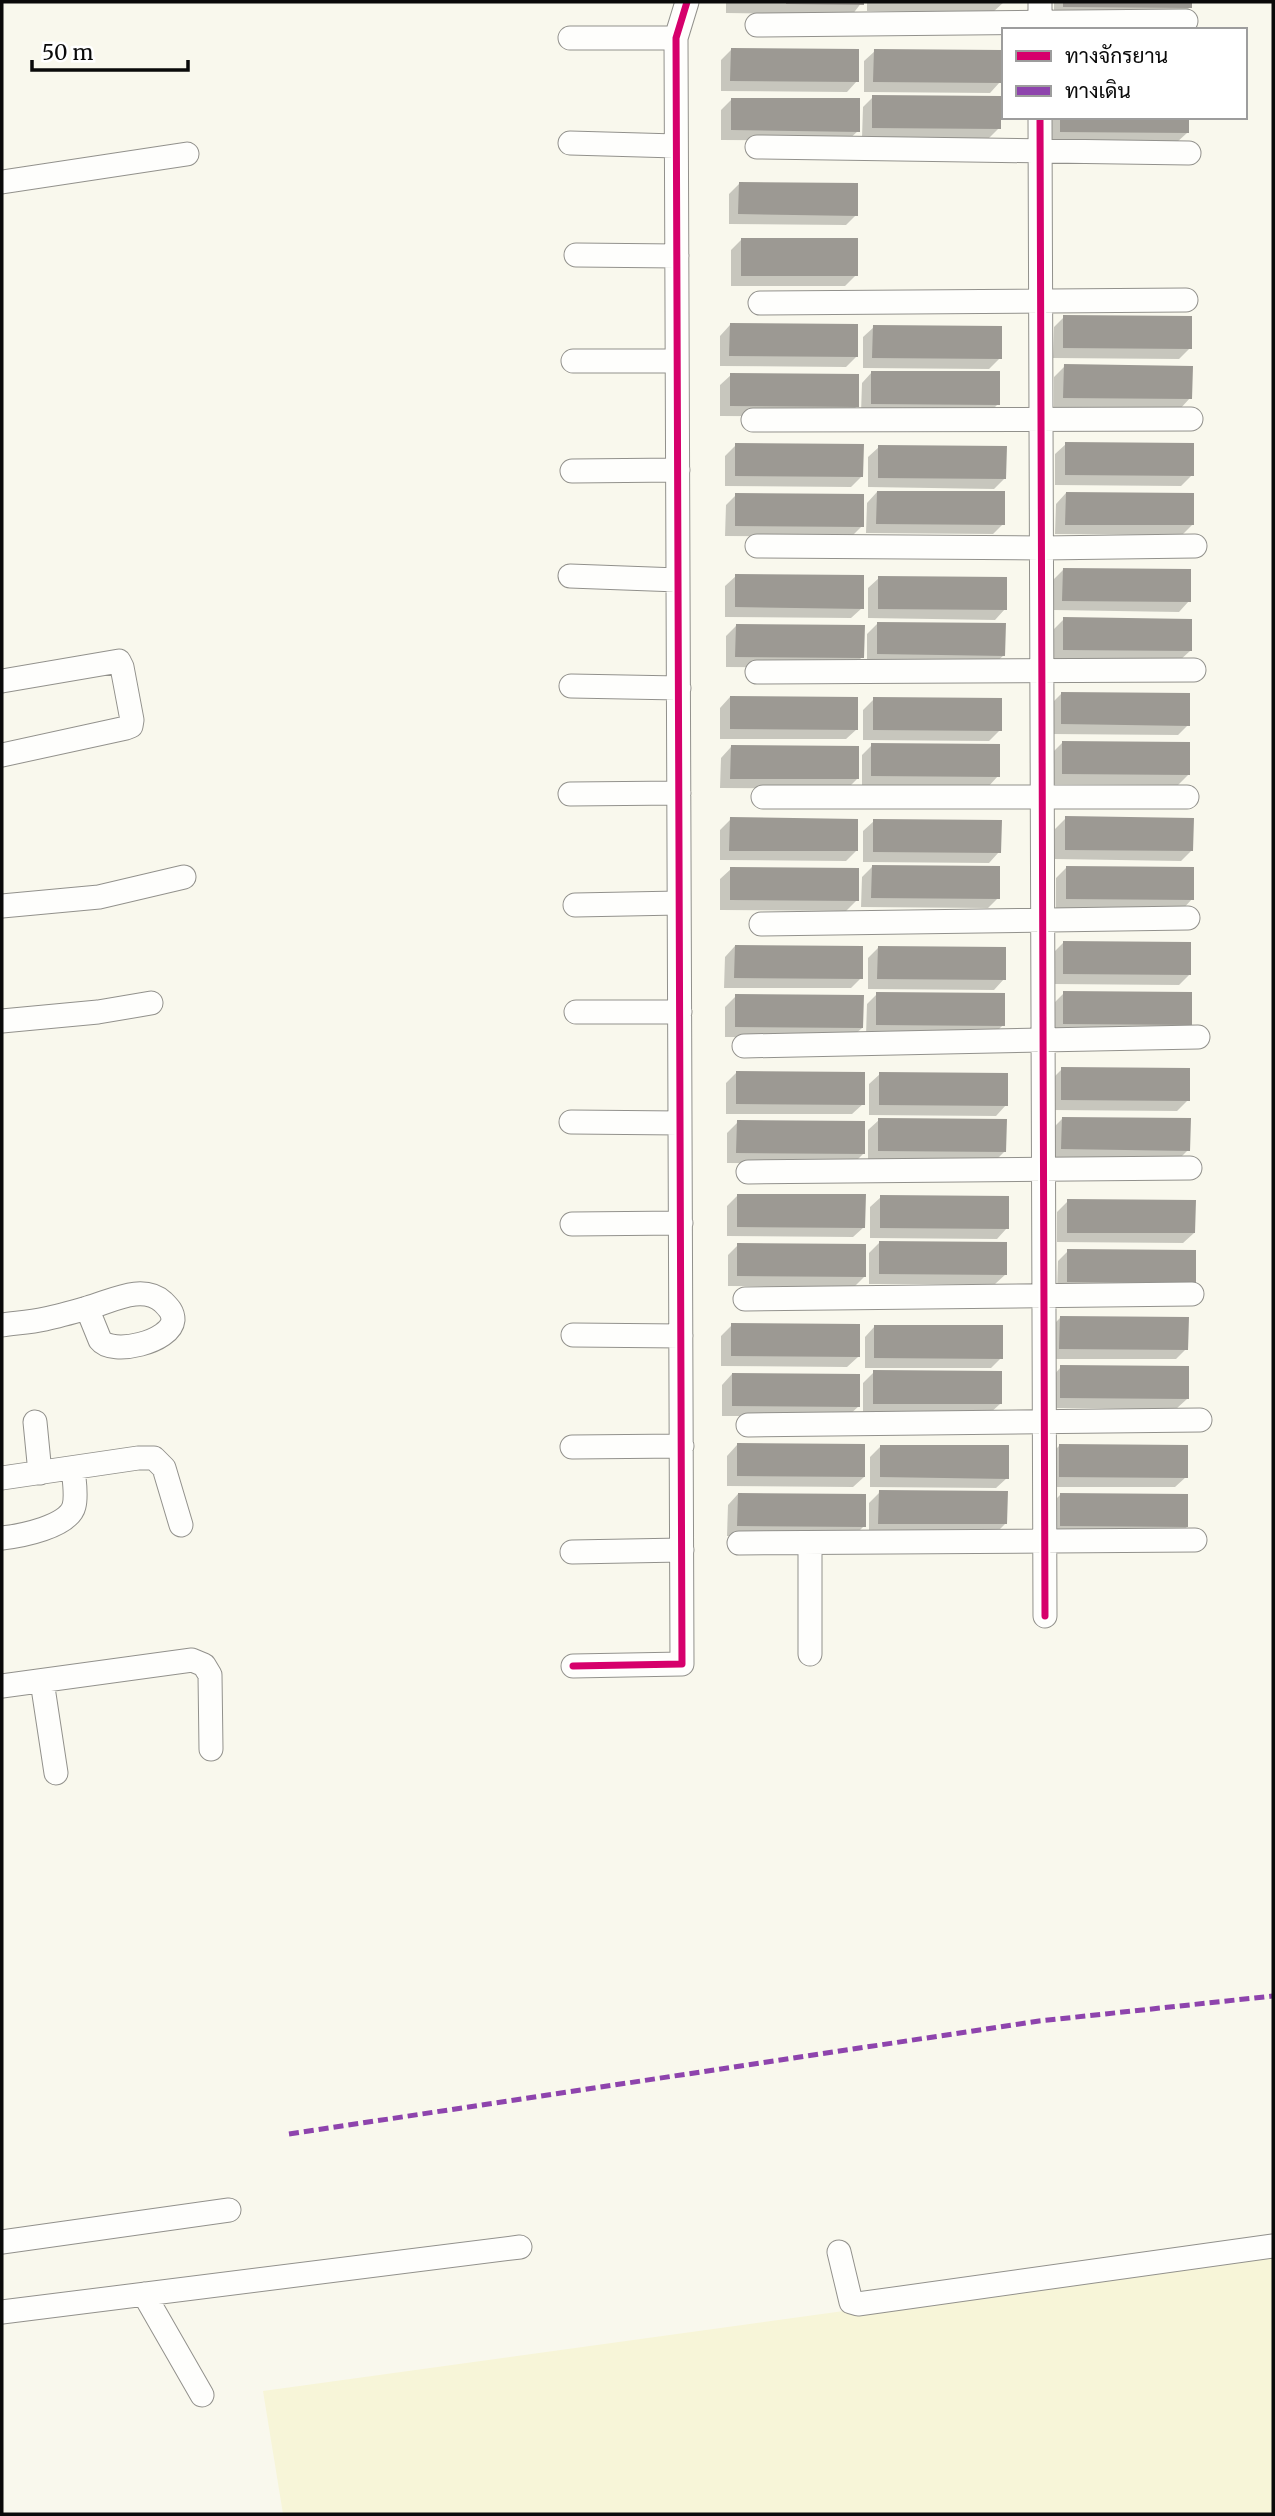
<svg xmlns="http://www.w3.org/2000/svg" width="1275" height="2516" viewBox="0 0 1275 2516" font-family="Merriweather,Sarabun,serif">
<rect width="100%" height="100%" fill="#f9f8ed"/>
<path fill="#f7f5d8" d="M1273 2252V2514H283L263 2391Z"/>
<path fill="#0003" d="M726 2H862L852 15 726 13Z
M867 2H1004L993 12 867 11Z
M1054 2H1190V7L1180 17H1054Z
M731 50 857 81 847 92 721 91V60Z
M875 51 1000 82 990 93 864 92V61Z
M873 97 999 128 988 139 862 138 863 107Z
M732 99 858 131 847 141 721 140V110Z
M1050 117H1187V133L1176 143 1050 142Z
M740 183 856 215 846 225 729 224V194Z
M741 240 856 275 845 286H731V250Z
M1064 317 1190 348 1179 359 1053 358 1054 327Z
M730 325 856 357 846 367 720 366V336Z
M874 327 1000 358 989 369 863 368V337Z
M1065 366 1190 398 1180 409 1054 407V377Z
M872 372 998 404 988 414 861 413 862 383Z
M731 375 857 406 847 417 720 416V385Z
M1066 444 1192 475 1181 486 1055 485V454Z
M736 445 861 477 851 487 725 486V456Z
M879 447 1005 478 994 489 868 487V457Z
M877 492 1003 524 993 534 866 533 867 503Z
M1066 493 1192 525 1182 535 1055 534 1056 504Z
M736 495 862 526 851 537 725 536 726 505Z
M1063 570 1189 601 1179 612 1053 610V580Z
M736 576 862 608 851 618 725 617V586Z
M879 578 1005 609 995 620 868 618V588Z
M1064 619 1190 651 1179 661 1053 660V630Z
M878 623 1004 655 993 665 867 664V634Z
M736 626 862 657 852 668 726 667V636Z
M1062 693 1188 725 1178 735 1051 734V704Z
M730 697 857 729 846 739H720V708Z
M874 699 1000 730 989 741 863 740V710Z
M1062 743 1189 774 1178 785 1052 784V753Z
M872 745 998 776 988 787 862 786V755Z
M731 747 857 779 847 789 720 788 721 758Z
M1066 818 1192 850 1181 861 1055 859V829Z
M731 819 856 851 846 861 720 860V830Z
M874 821 999 852 989 863 863 862V831Z
M872 867 998 898 988 908 861 907 862 877Z
M1066 868 1192 899 1182 910 1056 909V878Z
M731 869 857 900 846 911 720 910V879Z
M1063 943 1190 974 1179 985 1053 984V953Z
M735 946 861 978 851 988H724L725 957Z
M878 948 1004 979 994 990 868 989V958Z
M1064 993 1190 1024 1179 1035 1053 1034 1054 1003Z
M877 994 1003 1025 992 1036 866 1035 867 1004Z
M736 996 862 1028 851 1038 725 1037V1007Z
M1062 1069 1188 1100 1177 1111 1051 1110 1052 1079Z
M737 1072 863 1104 852 1114H726V1083Z
M880 1074 1006 1105 996 1116 869 1115V1084Z
M1063 1118 1188 1150 1178 1160 1052 1159V1129Z
M879 1120 1005 1151 994 1162 868 1161V1130Z
M738 1122 863 1154 853 1164 727 1163V1133Z
M738 1195 864 1227 853 1237 727 1236V1206Z
M881 1197 1007 1228 997 1239 870 1238V1207Z
M1068 1201 1194 1233 1183 1243 1057 1242V1212Z
M880 1242 1006 1274 995 1284H869V1253Z
M738 1245 864 1277 854 1287 728 1286V1255Z
M1068 1251 1194 1282 1183 1293 1057 1292 1058 1261Z
M1061 1317 1186 1349 1176 1359H1050V1328Z
M732 1325 858 1357 847 1367 721 1366V1336Z
M875 1326 1001 1358 991 1368H865V1337Z
M1061 1367 1187 1399 1176 1409 1050 1408 1051 1378Z
M874 1372 1000 1404 989 1414 863 1413V1383Z
M732 1374 859 1406 848 1416H722V1385Z
M737 1445 864 1477 853 1487 727 1486V1456Z
M1060 1445 1186 1477 1175 1487H1049V1456Z
M881 1446 1007 1478 996 1488 870 1487V1457Z
M880 1492 1005 1524 995 1534 869 1533V1503Z
M738 1494 864 1526 854 1536H727L728 1505Z
M1060 1495 1187 1527 1176 1537 1050 1536V1505Z"/>
<path fill="#9c9993" d="M786 2H864V5L786 4Z
M1063 2H1192V8L1063 7Z
M731 48 859 49V82L730 81Z
M874 49 1002 50V83L873 82Z
M872 95 1001 96V129L872 128Z
M731 98H860V132L731 130Z
M1060 117H1189V133L1060 132Z
M739 182 858 183V216L738 214Z
M741 238H858V276H741Z
M1063 315 1192 316V349L1063 348Z
M730 323 858 324V357L729 356Z
M873 325 1002 326V359L872 358Z
M1064 364 1193 366 1192 399 1063 398Z
M871 371H1000V405L871 404Z
M730 373 859 374V407L730 406Z
M1065 442 1194 443V476L1065 475Z
M735 443 864 444 863 477 735 476Z
M878 445 1007 446 1006 479 878 478Z
M877 491H1005V525L876 524Z
M1066 492 1194 493V525H1065Z
M735 493 864 494V527L735 526Z
M1063 568 1191 569V602L1062 601Z
M735 574 864 575V609L735 607Z
M878 576 1007 577V610L878 609Z
M1063 617 1192 619V651L1063 650Z
M877 622 1006 623 1005 656 877 654Z
M736 624 865 625 864 658 735 657Z
M1061 692 1190 693V726L1061 724Z
M730 696 858 697V730L730 729Z
M873 697 1002 698V731L873 730Z
M1062 741 1190 742V775L1062 774Z
M871 743 1000 744V777L871 776Z
M731 745 859 746V779H730Z
M1065 816 1194 818 1193 851 1065 850Z
M730 817 858 819V851H729Z
M873 819 1002 820 1001 853 873 852Z
M872 865 1000 866V899L871 898Z
M1066 866 1194 867V900L1066 899Z
M730 867 859 868V901L730 900Z
M1063 941 1191 942V975L1063 974Z
M735 945 863 946V979L734 978Z
M878 946 1006 947V980L877 979Z
M1063 991 1192 992V1025L1063 1024Z
M876 992 1005 993V1026L876 1025Z
M735 994 864 995 863 1028 735 1027Z
M1061 1067 1190 1068V1101L1061 1100Z
M736 1071 865 1072V1105L736 1104Z
M879 1072 1008 1073V1106L879 1105Z
M1062 1117 1191 1118 1190 1151 1061 1149Z
M878 1118 1007 1119 1006 1152 878 1151Z
M737 1120 865 1121V1154L736 1153Z
M737 1194H866L865 1228 737 1227Z
M880 1195 1009 1196V1229L880 1228Z
M1067 1199 1196 1200 1195 1233H1067Z
M879 1241 1007 1242V1275L879 1274Z
M737 1243 866 1244V1277L737 1276Z
M1067 1249 1196 1250V1283L1067 1282Z
M1060 1316 1189 1317 1188 1350 1059 1349Z
M731 1323 860 1324V1357L731 1356Z
M874 1325H1003V1359L874 1358Z
M1060 1365 1189 1366V1399L1060 1398Z
M873 1370 1002 1371V1404H873Z
M732 1373 860 1374V1407L732 1406Z
M737 1443 865 1444V1477L737 1476Z
M1059 1444 1188 1445V1478L1059 1477Z
M880 1445H1009V1479L880 1477Z
M879 1490 1008 1491 1007 1524H878Z
M738 1493 866 1494V1527L737 1526Z
M1060 1493 1188 1494V1527L1060 1526Z"/>
<g fill="none" stroke-linecap="round" stroke-linejoin="round">
<g stroke="#92918c" stroke-width="25">
<path id="minor" d="M1040 2V30
M757 25 1186 21
M570 38H676
M1040 117 1045 1616
M570 143 676 146
M757 147 1189 153
M2 182 187 154
M576 255 677 256
M760 303 1186 300
M573 361H677
M753 420 1191 419
M572 471 678 470
M757 546 1042 548 1195 546
M570 576 678 580
M757 672 1194 670
M2 681 119 661 122 667 132 720 131 726 126 728 2 755
M571 686 679 688
M570 794 679 793
M763 797H1187
M575 905 679 903
M2 906 99 897 184 877
M761 924 1188 918
M576 1012H680
M2 1021 98 1012 151 1003
M744 1046 1198 1037
M571 1122 680 1123
M748 1172 1190 1168
M572 1224 681 1223
M745 1299 1192 1294
M2 1325C16 1323 31 1322 45 1319 59 1316 73 1312 87 1308 110 1302 142 1283 163 1302 169 1308 173 1312 173 1320 171 1342 112 1356 100 1340L87 1308
M573 1335 681 1336
M35 1422 40 1473
M748 1425 1200 1420
M572 1447 682 1446
M2 1478 138 1458H154L164 1468 181 1525
M2 1538C20 1536 69 1527 74 1506 77 1495 74 1480 73 1468
M739 1543 1195 1540
M810 1543V1654
M572 1552 682 1550
M573 1666 682 1664 676 38 687 2
M42 1681 56 1773
M2 1686 192 1660 204 1665 210 1675 211 1749
M2 2242 229 2210
M839 2252 851 2302 858 2304 1273 2246
M144 2294 202 2395
M2 2312 520 2247"/>
</g>
<use href="#minor" stroke="#fefefc" stroke-width="23"/>
<path stroke="#8e44ad" stroke-width="5" stroke-dasharray="10 5" stroke-linecap="butt" d="M289 2134 1039 2021 1273 1996"/>
<g stroke="#fff" stroke-width="11">
<path id="cycleway" d="M1040 117 1045 1616
M573 1666 682 1664 676 38 687 2"/>
</g>
<use href="#cycleway" stroke="#d6006c" stroke-width="7"/>
</g>
<rect width="1275" height="2516" fill="none" stroke="#0a0a0a" stroke-width="7"/>
<rect x="1002" y="28" width="245" height="91" fill="#ffffff" stroke="#9d9d9d" stroke-width="2"/>
<rect x="1016" y="51" width="35" height="10" fill="#d6006c" stroke="#9d9d9d" stroke-width="2"/>
<text x="1065" y="63" font-size="21" fill="#0a0a0a">ทางจักรยาน</text>
<rect x="1016" y="86" width="35" height="10" fill="#8e44ad" stroke="#9d9d9d" stroke-width="2"/>
<text x="1065" y="98" font-size="21" fill="#0a0a0a">ทางเดิน</text>
<path d="M32 60v10h156v-10" fill="none" stroke="#0a0a0a" stroke-width="3.5"/>
<text x="42" y="60" font-size="21" fill="#0a0a0a" stroke="#ffffff" stroke-width="5" paint-order="stroke">50 m</text>
</svg>
